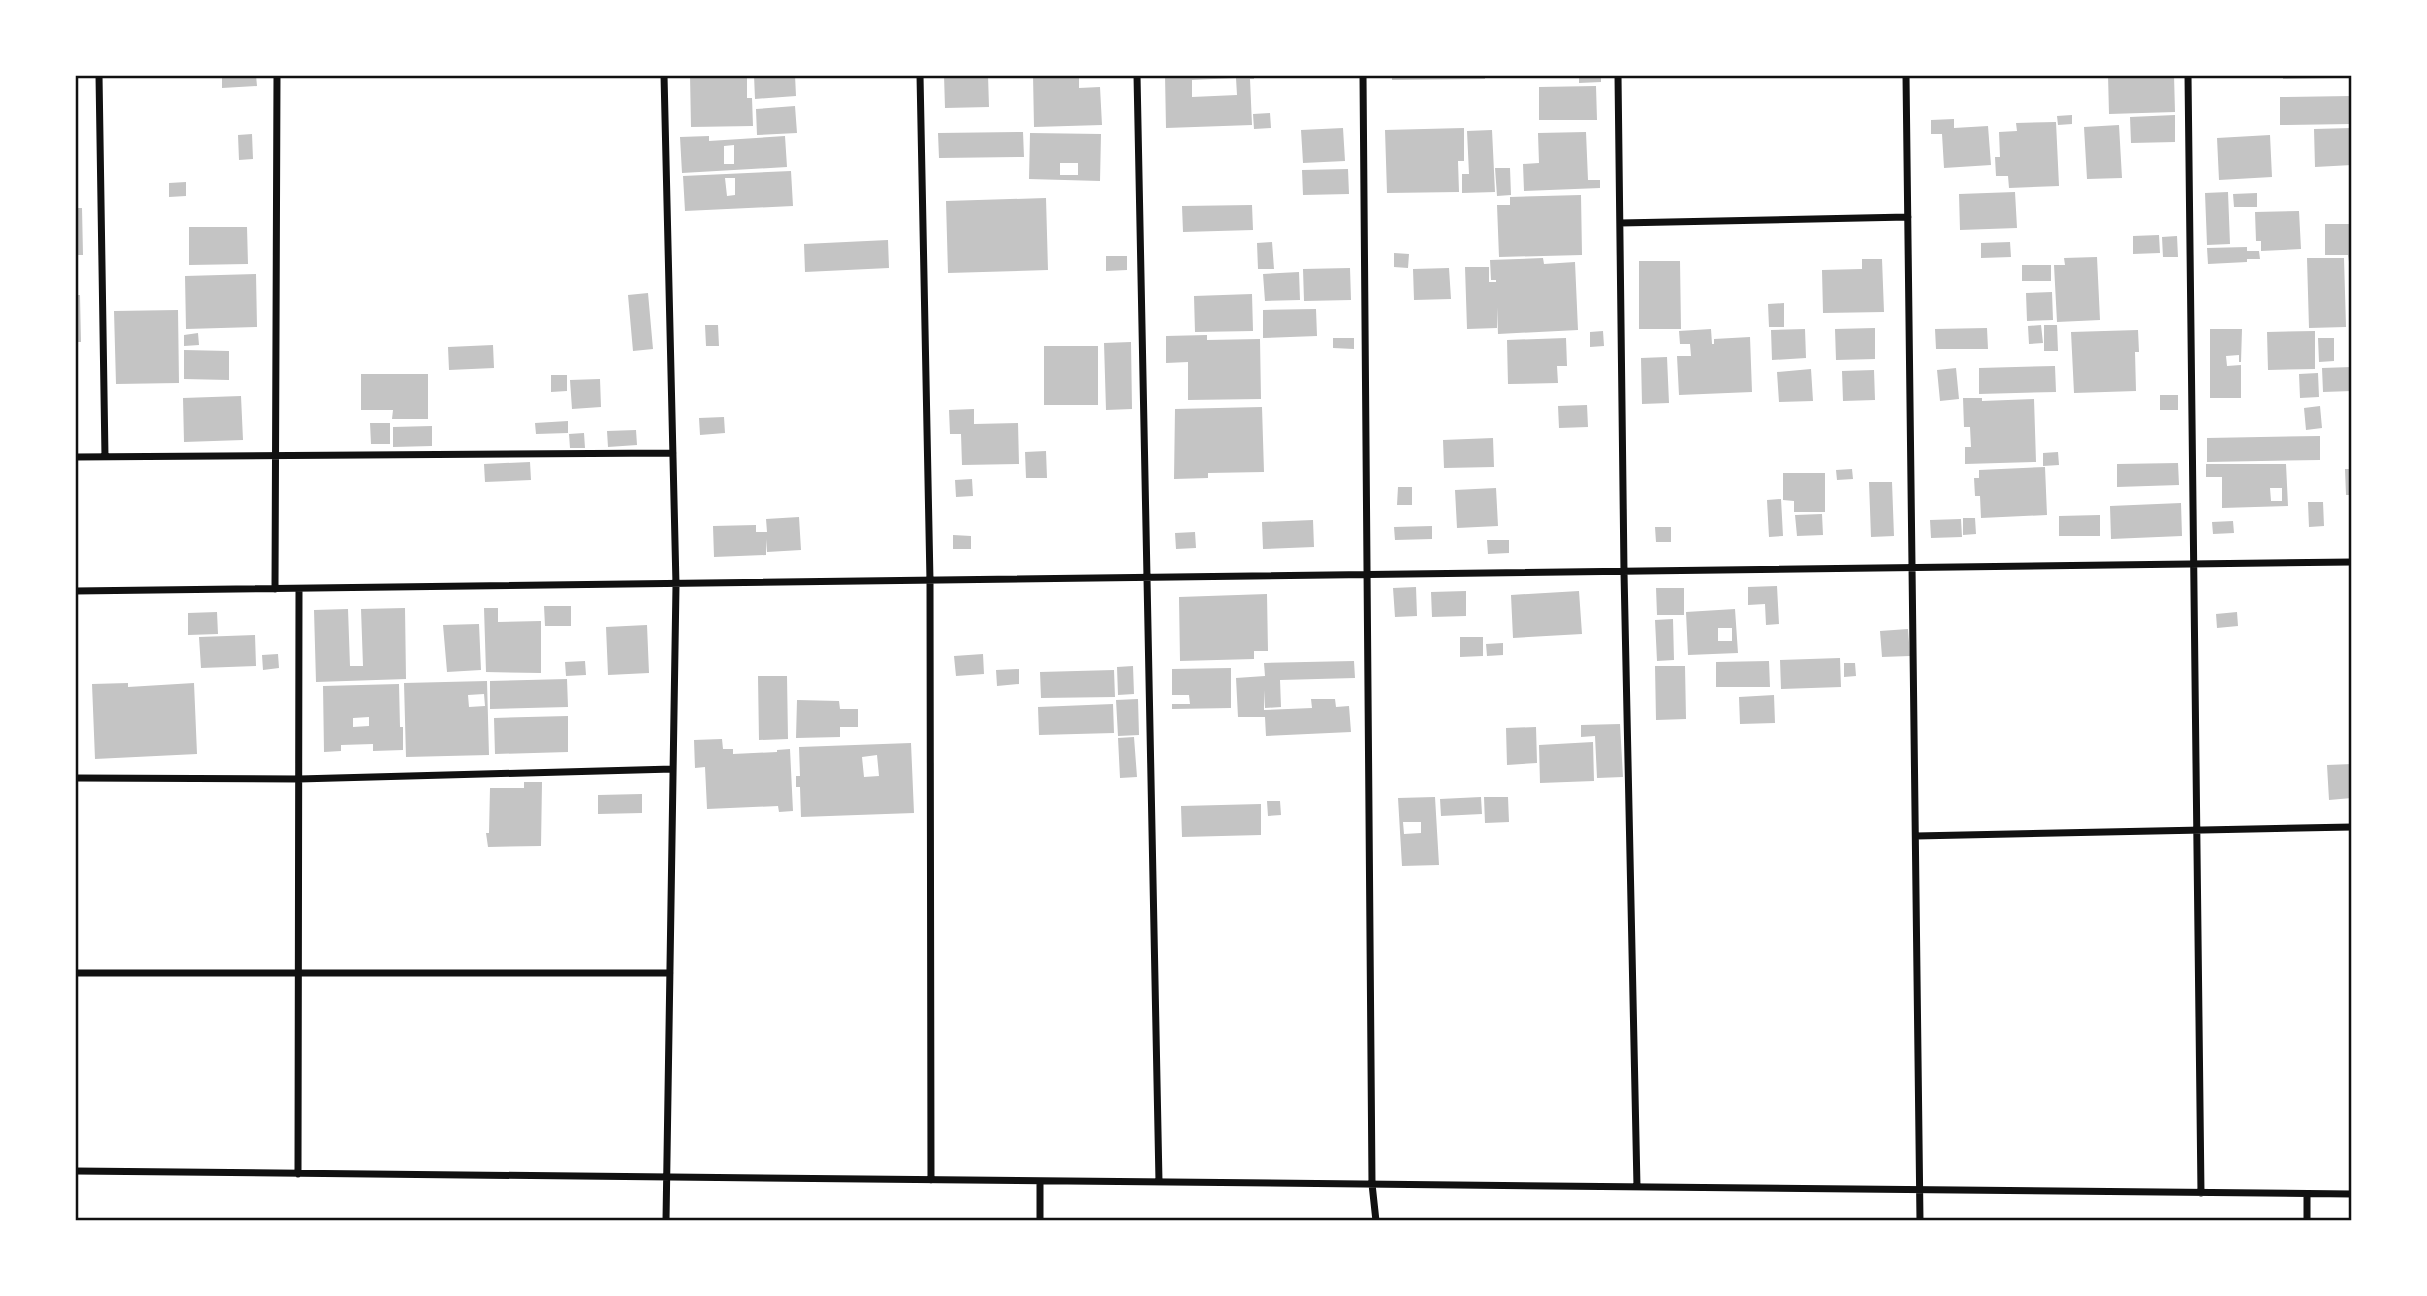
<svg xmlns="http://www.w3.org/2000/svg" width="2427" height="1296" viewBox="0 0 2427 1296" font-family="'Fira Sans',sans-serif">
<rect width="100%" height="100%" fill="#fff"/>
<path fill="#c4c4c4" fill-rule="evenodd" d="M222 75H256L257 86 222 88Z
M690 75H747V98H752L753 126 691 127Z
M754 75H795L796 96 755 99Z
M944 75H988L989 107 945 108Z
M1033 75H1079V88L1100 87 1102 125 1034 127Z
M1165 75H1254V79H1250L1252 125 1166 128ZM1236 78 1237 95 1192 97V80Z
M1392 75H1485V79L1392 80Z
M1579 75H1601V82L1579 83Z
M2108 75H2174L2175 112 2109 114Z
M2283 75H2335V78L2283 79Z
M1596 86 1597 120H1539V87Z
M2351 96V124L2280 125V97Z
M795 106 797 133 757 135 756 109Z
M1270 113 1271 128 1254 129 1253 114Z
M2072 115V124L2058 125 2057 116Z
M2175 115V142L2131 143 2130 117Z
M1954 119V128L1988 126 1991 165 1944 168 1942 134H1931V120Z
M2056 122 2059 186 2009 188 2008 176H1996L1995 157H2000L1999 132 2017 131 2016 123Z
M2119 125 2122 178 2087 179 2084 127Z
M1343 128 1345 161 1303 163 1301 130Z
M1464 128V161H1458L1459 192 1387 193 1385 130Z
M2352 128V165L2315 167 2314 129Z
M1492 130 1495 192 1462 193V174H1469L1467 131Z
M1023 132 1024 157 939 158 938 133Z
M1586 132 1588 180H1600V188L1524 191 1523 164 1539 163 1538 133Z
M1030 133 1101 134 1100 181 1029 179ZM1060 163H1078V175H1060Z
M252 134 253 159 239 160 238 135Z
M2270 135 2272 177 2219 180 2217 138Z
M709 136V141L785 136 787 167 682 173 680 137ZM734 145V164H724V146Z
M1495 168H1510L1511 195 1497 196Z
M1348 169 1349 194 1303 195 1302 170Z
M791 171 793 206 685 211 683 176ZM725 178H735V195L727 196Z
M186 182V196L169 197V183Z
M2015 192 2017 228 1960 230 1959 194Z
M2228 192 2230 244 2207 245 2205 193Z
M2257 193V207H2234L2233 194Z
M1581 195 1582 255 1499 257 1497 205H1510V197Z
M1046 198 1048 270 948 273 946 201Z
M1252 205 1253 230 1183 232 1182 206Z
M75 208H82L83 255H75Z
M2299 211 2301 249 2261 251V241H2256L2255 212Z
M2325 224H2352V261L2349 262 2348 255H2325Z
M189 227H247L248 264 189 265Z
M2159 235 2160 253 2133 254V236Z
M2177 236 2178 257H2163L2162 237Z
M888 240 889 268 805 272 804 244Z
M1272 242 1274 269H1258L1257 243Z
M2010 242 2011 257 1981 258V243Z
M2247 247V251H2259L2260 259H2247V262L2208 264 2207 248Z
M1394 253 1409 254 1408 268 1394 267Z
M1106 256H1127V270L1106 271Z
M2097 257 2100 320 2057 322 2054 265H2065L2064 258Z
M1543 258 1544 264 1575 262 1578 330 1498 334 1497 307V328L1467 329 1465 267H1489V282H1496V280H1491L1490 260Z
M2307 258H2344L2346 327 2309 328Z
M1862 259H1882L1884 312 1823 313 1822 270 1862 269Z
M1639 261H1680L1681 329H1639Z
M2022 265H2051V281H2022Z
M1350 268 1351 300 1304 301 1303 269Z
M1449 268 1451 299 1414 300 1413 269Z
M1299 272 1300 300 1265 301 1263 274Z
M256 274 257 327 186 329 185 276Z
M2052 292 2053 320 2027 321 2026 293Z
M648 293 653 349 633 351 628 295Z
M1252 294 1253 331 1195 332 1194 296Z
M75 295H80L81 342H75Z
M1784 303V327H1769L1768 304Z
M1316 309 1317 336 1263 338V310Z
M178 310 179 383 116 384 114 311Z
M705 325H718L719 346H706Z
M2041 325 2043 343 2029 344 2028 326Z
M2044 325H2057L2058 351H2044Z
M1875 328V359L1836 360 1835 329Z
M1987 328 1988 349H1936L1935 329Z
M1711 329 1712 344H1714V339L1750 337 1752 392 1679 395 1677 356H1691L1690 344H1680L1679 331Z
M1805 329 1806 358 1772 360 1771 330Z
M2210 329H2242L2241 362H2239V355L2226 356 2227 366 2241 365V398H2210Z
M2138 330 2139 352H2135L2136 391 2074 393 2071 332Z
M1603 331 1604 346 1590 347V332Z
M2315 331V369L2268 370 2267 332Z
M198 333 199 345 184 346V335Z
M1207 335V340L1260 339 1261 399 1188 400V362L1166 363V336Z
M1333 338H1354V349L1333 348Z
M1566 338 1567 366H1557L1558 383 1508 384 1507 340Z
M2318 338H2334V361L2319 362Z
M1131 342 1132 409 1106 410 1104 343Z
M493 345 494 368 449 370 448 347Z
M1044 346H1098V405H1044Z
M184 350 229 351V380L184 379Z
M1667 357 1669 403 1642 404 1641 358Z
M2055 366 2056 392 1979 394V368Z
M2352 367V391L2323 392 2322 368Z
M1956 368 1959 399 1940 401 1937 370Z
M1811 369 1813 401 1779 402 1777 372Z
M1874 370 1875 400 1843 401 1842 371Z
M2318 373 2319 397 2300 398 2299 374Z
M361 374H428V419H392L393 410H361Z
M551 375H567V391L551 392Z
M600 379 601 407 572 409 570 380Z
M2160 395H2178V410H2160Z
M241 396 243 440 184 442 183 398Z
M1963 398H1982V401L2034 399 2036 462 1965 464V447H1971L1970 427H1964Z
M1587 405 1588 427 1559 428 1558 406Z
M2320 406 2322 428 2306 430 2304 408Z
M1262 407 1264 472 1208 473V478L1174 479 1175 409Z
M974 409V424L1018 423 1019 464 962 465 961 434H950L949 410Z
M724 417 725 433 700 435 699 418Z
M568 421V433L536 434 535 423Z
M370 423H390V444H371Z
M432 426V446L393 447V427Z
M636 430 637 445 608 447 607 431Z
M584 433 585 448H570L569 434Z
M2320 436V460L2207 462V438Z
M1493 438 1494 467 1444 468 1443 440Z
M1046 451 1047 478H1026L1025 452Z
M2058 452 2059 465 2043 466V453Z
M530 462 531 480 485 482 484 464Z
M2178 463 2179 485 2117 487V464Z
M2206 464H2286L2288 506 2222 508V477H2206ZM2270 488H2282V501H2271Z
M2045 467 2047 515 1981 518 1980 496H1975L1974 478H1979V470Z
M1852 469 1853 479 1837 480 1836 470Z
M2345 469H2352V495H2346Z
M1783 473H1825V512H1794V501L1783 500Z
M972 479 973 496 956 497 955 480Z
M1869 482H1892L1894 536 1871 537Z
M1398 487H1412V505H1397Z
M1496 488 1498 526 1457 528 1455 490Z
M1781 499 1783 536 1769 537 1767 500Z
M2308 502H2323L2324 526 2309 527Z
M2181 503 2182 536 2111 539 2110 506Z
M1822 514 1823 535 1797 536 1795 515Z
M2100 515V536H2059V516Z
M799 517 801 550 767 552 766 539V555L714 557 713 526 756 525V532H767L766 519Z
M1963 518H1975L1976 534 1963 535Z
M1961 519 1962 537 1931 538 1930 520Z
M1313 520 1314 547 1263 549 1262 522Z
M2233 521 2234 533 2213 534 2212 522Z
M1432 526V539L1395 540 1394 527Z
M1655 527H1671V542H1656Z
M1195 532 1196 548 1176 549 1175 533Z
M953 535 971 536V549H953Z
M1487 540H1509V553L1488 554Z
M1777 586 1779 624 1766 625 1765 604 1748 605V587Z
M1416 587 1417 616 1395 617 1393 588Z
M1656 588H1684V615H1657Z
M1466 591V616L1432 617 1431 592Z
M1579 591 1582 634 1513 638 1511 595Z
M1267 594 1268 651H1254V659L1180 661 1179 597Z
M544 606H571V626H545Z
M405 608 406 679 316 682 314 610 348 609 350 666H363L361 609Z
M484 608H498V622L541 621V673L486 672Z
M1735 609 1738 653 1688 655 1686 612ZM1718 628H1732V641H1718Z
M217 612 218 634 188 635V613Z
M2237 612 2238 626 2217 628 2216 614Z
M1673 619 1674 660 1657 661 1655 620Z
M479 624 481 670 447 672 443 625Z
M647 625 649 673 608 675 606 627Z
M1908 629 1910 656 1882 657 1880 631Z
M255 635 256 666 201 668 199 637Z
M1460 637H1483V656L1460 657Z
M1503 643V655L1487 656 1486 644Z
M278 654 279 668 263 670 262 655Z
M983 654 984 674 956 676 954 656Z
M1840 658 1841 687 1781 689 1780 660Z
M585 661 586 675 566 676 565 662Z
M1354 661 1355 678 1280 680 1281 707 1265 708 1264 690V710L1312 708 1311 699H1335L1336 707 1349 706 1351 732 1266 736 1265 717H1238L1236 678 1265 676 1264 663Z
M1769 661 1770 687H1716V662Z
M1844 663H1855L1856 676 1844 677Z
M1133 666 1134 694 1118 695 1117 667Z
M1655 666H1685L1686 719 1656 720Z
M1231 668V708L1172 709V704H1190L1189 695H1172V669Z
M1019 669V684L997 686 996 670Z
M1114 670 1115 697 1041 698 1040 672Z
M758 676H787L788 739 759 740Z
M567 679 568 707 490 709V681Z
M487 681 489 755 406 757 404 683ZM484 694 485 706 469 707 468 695Z
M128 683V687L194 683 197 754 95 759 92 684Z
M399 684 400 727H403V750L373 751V744L341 745V751L324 752 323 686ZM369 717V726L353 727V718Z
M1774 695 1775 723 1740 724 1739 697Z
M1138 699 1139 735 1118 736 1116 700Z
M797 700 839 701 840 709H858V727H840V737L796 738Z
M1113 704 1114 733 1039 735 1038 707Z
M568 716V752L495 754 494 718Z
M1620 724 1623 777 1597 778 1595 736 1581 737V725Z
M1536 727 1537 763 1507 765 1506 728Z
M1134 737 1137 777 1120 778 1118 738Z
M722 739 723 749H733V754L777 752V750L790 749 793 811 779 812 778 806 707 809 705 767 695 768 694 740Z
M1593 742 1594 781 1540 783 1539 745Z
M911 743 914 813 801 817 800 787H796V776H800L799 747ZM877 755 879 776 864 777 862 757Z
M2352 764V798L2329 800 2327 765Z
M524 782H542L541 846 488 847 486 833H489L490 788H524Z
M642 794V813L598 814V795Z
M1435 797 1439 865 1402 866 1398 798ZM1403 822H1421V833L1404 834Z
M1481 797 1482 814 1441 816 1440 799Z
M1484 797H1508L1509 822 1485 823Z
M1267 801H1280L1281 815 1268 816Z
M1261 804V835L1182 837 1181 806Z"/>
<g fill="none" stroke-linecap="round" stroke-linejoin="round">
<path stroke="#111" stroke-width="7" d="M99 75 105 457
M664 75 676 585 666 1221
M920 75 930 581 931 1180
M1137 75 1159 1182
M1363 75 1372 1184 1376 1221
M1618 75 1624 572 1637 1187
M1906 75 1920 1221
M2188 75 2201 1193
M1620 223 1908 217
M75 457 673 453
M275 589 277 75
M75 591 2352 562
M75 778 299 779 673 769
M1916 836 2352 827
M75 973H670
M75 1171 2352 1194
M298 1174 299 589
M1040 1181V1221
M2307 1194V1221"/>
</g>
<rect width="2427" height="1296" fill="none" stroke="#ffffff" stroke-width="154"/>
<rect x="77" y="77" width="2273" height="1142" fill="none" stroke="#111" stroke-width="2.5"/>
</svg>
